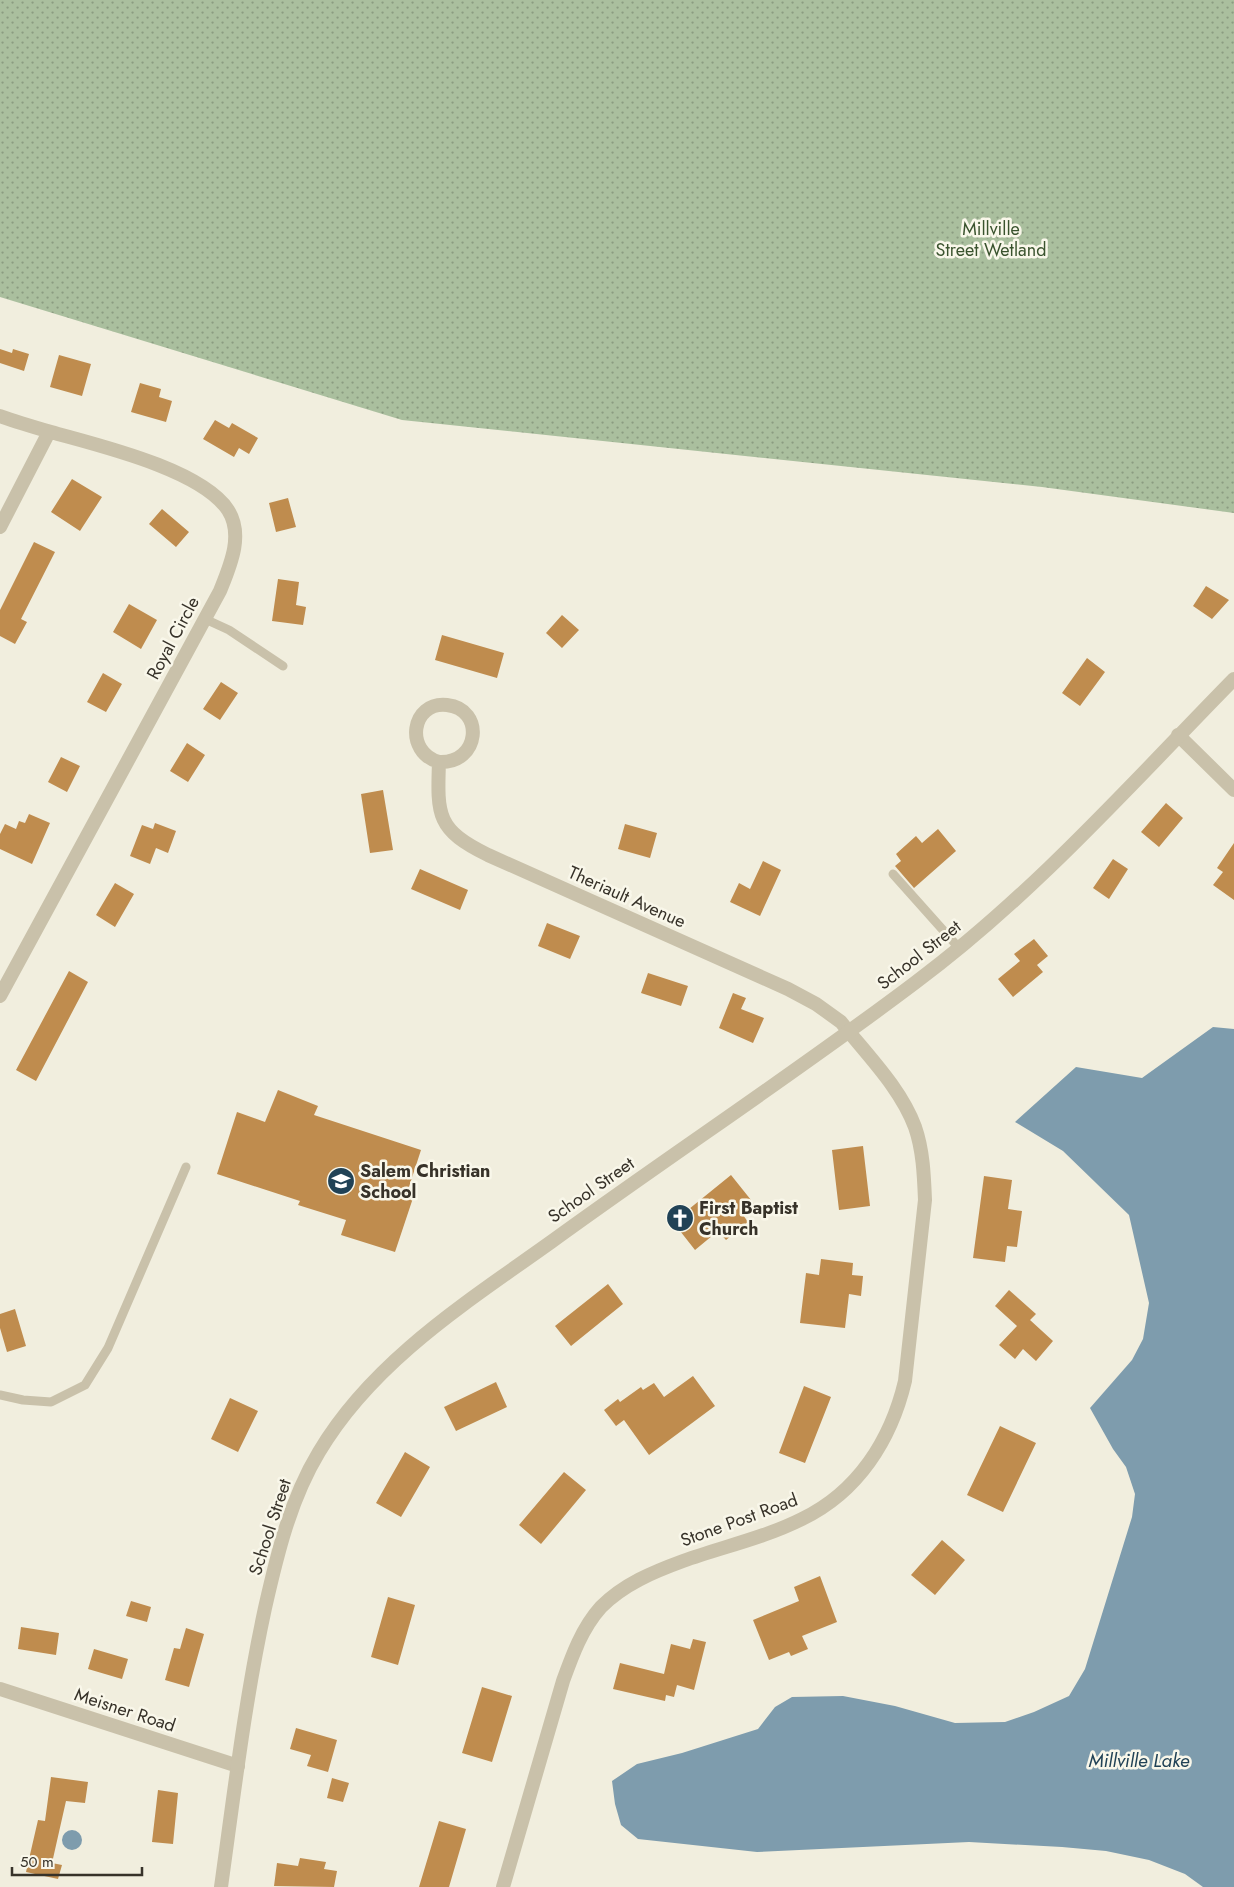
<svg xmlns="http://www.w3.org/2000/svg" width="1234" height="1887" viewBox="0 0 1234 1887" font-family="Jost,sans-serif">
<defs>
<pattern id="park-dots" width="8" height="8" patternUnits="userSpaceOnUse" patternTransform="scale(1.25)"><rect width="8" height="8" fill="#aabf9e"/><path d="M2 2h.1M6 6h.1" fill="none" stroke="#8b9c81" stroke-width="1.8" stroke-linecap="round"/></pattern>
</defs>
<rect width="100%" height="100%" fill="#f1eede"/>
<path fill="url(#park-dots)" d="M0 0H1234V513L1042 487 402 420 0 297Z"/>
<path fill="#7e9cad" d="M1213 1027 1234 1029V1887H1203L1185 1874 1149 1860 1106 1851 1062 1847 969 1842 757 1852 638 1839 621 1825 615 1804 612 1781 637 1764 682 1753 758 1729 775 1707 792 1697 843 1696 895 1706 955 1723 1005 1722 1034 1712 1069 1696 1085 1669 1132 1517 1135 1494 1126 1467 1113 1449 1090 1408 1132 1360 1143 1339 1149 1303 1129 1215 1063 1151 1015 1122 1076 1067 1142 1078Z
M62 1840a10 10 0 1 1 20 0a10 10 0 1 1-20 0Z"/>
<path fill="#bf8c4e" d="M0 349 12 353 13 349 29 354 24 371 0 363Z
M59 355 91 364 82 396 50 387Z
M140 383 161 389 159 397 172 401 166 422 131 412Z
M215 420 229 428 232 423 258 438 249 454 239 448 234 457 203 439Z
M72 479 102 497 80 531 51 512Z
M288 498 296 527 276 532 269 503Z
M162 509 189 532 176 547 149 524Z
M34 542 55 552 21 619 27 622 15 644 0 636V610Z
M278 579 299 582 296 605 306 607 303 625 272 621Z
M1206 586 1229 600 1212 619 1193 606Z
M129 604 157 620 141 649 113 632Z
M562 615 579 630 562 648 546 633Z
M442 635 504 653 497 678 435 660Z
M1087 658 1105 672 1080 706 1062 693Z
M103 673 122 684 106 712 87 702Z
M221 682 238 693 220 720 203 709Z
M187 743 205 755 188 782 170 771Z
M61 757 80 766 67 792 48 782Z
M383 790 393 850 370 853 361 794Z
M1166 803 1183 818 1159 847 1141 832Z
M29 814 50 823 32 864 0 849V834L5 824 16 829 19 821 25 823Z
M155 823 176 831 168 853 156 848 150 864 130 856 142 825 153 829Z
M625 824 657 833 650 858 618 849Z
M938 829 956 851 914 888 895 866 901 861 896 854 916 836 922 843Z
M1234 843V900L1213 885 1223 872 1217 868Z
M1113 859 1128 869 1109 899 1093 888Z
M763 861 781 870 760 916 730 902 739 883 750 889Z
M420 869 468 890 460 910 411 889Z
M115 883 134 894 115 927 96 915Z
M547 923 580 936 570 959 538 946Z
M1034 939 1048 956 1037 965 1043 972 1013 997 998 979 1020 961 1014 954Z
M69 971 88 982 36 1081 16 1070Z
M648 973 688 986 681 1006 641 993Z
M733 993 746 998 741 1009 764 1018 753 1043 719 1028Z
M278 1090 318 1106 314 1115 421 1150 406 1196 413 1198 395 1252 341 1235 346 1220 298 1205 300 1201 217 1174 237 1112 265 1122Z
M863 1146 870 1206 839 1210 832 1150Z
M731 1175 755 1205 743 1215 748 1222 726 1240 718 1231 695 1250 673 1222Z
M984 1176 1012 1180 1008 1209 1022 1211 1017 1247 1007 1246 1005 1262 973 1258Z
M821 1259 853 1263 852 1275 863 1276 861 1296 849 1294 845 1328 800 1323 806 1273 819 1275Z
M608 1284 623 1304 571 1346 555 1326Z
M1009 1290 1036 1314 1030 1320 1053 1341 1036 1361 1023 1349 1015 1359 999 1345 1017 1326 995 1306Z
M15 1309 26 1346 7 1352 0 1328V1314Z
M693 1376 715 1406 649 1455 624 1420 616 1426 604 1410 618 1399 620 1402 641 1387 643 1390 654 1383 664 1397Z
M496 1382 507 1407 456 1431 444 1407Z
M804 1386 831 1397 805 1463 779 1453Z
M230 1398 258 1411 238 1452 211 1439Z
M1000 1426 1036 1443 1003 1512 967 1495Z
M405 1452 430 1467 401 1517 376 1503Z
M564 1472 586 1490 541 1544 519 1525Z
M942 1540 965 1560 935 1595 911 1575Z
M820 1576 837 1622 802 1636 808 1649 791 1656 789 1652 769 1660 753 1620 799 1601 794 1587Z
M388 1597 415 1605 398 1665 371 1657Z
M131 1601 151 1607 147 1622 126 1616Z
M21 1627 59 1633 56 1655 18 1649Z
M186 1628 204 1634 189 1687 165 1680 174 1648 180 1649Z
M693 1639 706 1642 694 1690 677 1685 674 1697 666 1695 665 1701 613 1689 620 1663 664 1674 671 1644 690 1649Z
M94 1649 128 1659 122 1679 88 1669Z
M482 1687 512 1696 492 1762 462 1753Z
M296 1728 337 1740 328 1772 307 1766 311 1755 290 1749Z
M51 1777 88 1782 85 1803 66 1801 52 1863 62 1865 58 1879 26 1872 38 1820 45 1821Z
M332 1778 349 1783 343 1802 327 1798Z
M158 1790 178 1793 173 1844 152 1842Z
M439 1821 466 1829 449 1887H419Z
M300 1858 326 1862 324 1869 337 1871 334 1887 274 1886 277 1863 298 1866Z"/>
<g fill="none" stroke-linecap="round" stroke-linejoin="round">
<path stroke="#c9c1aa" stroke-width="9" d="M205 619 229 630 283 666
M893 874 959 948
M0 1395 23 1400 51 1402 85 1385 108 1348 186 1167"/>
<path stroke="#c9c1aa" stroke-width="14" d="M0 416C17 422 34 427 51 432 97 445 201 469 228 510 244 535 230 566 220 591L0 996
M0 527 49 432
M1178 735 1234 790
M439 762C404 752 411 701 447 705 485 709 480 764 439 762 437 816 437 830 488 855L788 989 816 1004 841 1022C867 1055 900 1087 915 1127 923 1150 924 1175 925 1200L905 1381C891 1440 858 1492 802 1519 764 1538 722 1547 683 1561 653 1572 624 1584 601 1607 582 1628 572 1656 563 1681L503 1887
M0 1689 238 1766"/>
<path stroke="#c9c1aa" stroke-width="14" d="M221 1887C234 1794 245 1700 265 1608 277 1555 290 1500 319 1452 373 1361 467 1302 551 1242 672 1154 797 1072 916 982 1034 894 1132 783 1234 679"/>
</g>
<defs>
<g id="school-disc" transform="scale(1.4375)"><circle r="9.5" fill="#214256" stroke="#f9f7ea"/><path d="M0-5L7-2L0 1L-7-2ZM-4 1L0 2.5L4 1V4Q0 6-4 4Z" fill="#fff"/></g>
<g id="church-disc" transform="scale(1.4375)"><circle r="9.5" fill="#214256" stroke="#f9f7ea"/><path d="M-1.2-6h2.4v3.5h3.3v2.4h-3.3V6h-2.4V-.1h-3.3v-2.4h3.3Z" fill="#fff"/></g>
</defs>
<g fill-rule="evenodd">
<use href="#school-disc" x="341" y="1181"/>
<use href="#church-disc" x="680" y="1218"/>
</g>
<g text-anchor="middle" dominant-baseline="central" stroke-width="5" stroke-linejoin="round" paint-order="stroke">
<g font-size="18" fill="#3a532e" stroke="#f9f7ea">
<text x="991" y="229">Millville<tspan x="991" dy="21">Street Wetland</tspan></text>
</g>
<g font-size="18" fill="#373229" stroke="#f9f7ea">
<text transform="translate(173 638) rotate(-62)">Royal Circle</text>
<text transform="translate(627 897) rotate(24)">Theriault Avenue</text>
<text transform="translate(919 955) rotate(-38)">School Street</text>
<text transform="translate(591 1190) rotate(-35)">School Street</text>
<text transform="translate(739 1520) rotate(-20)">Stone Post Road</text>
<text transform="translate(270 1527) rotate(-72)">School Street</text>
<text transform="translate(125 1710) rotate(18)">Meisner Road</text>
</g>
<g font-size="18" font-weight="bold" fill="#373229" stroke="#f9f7ea" text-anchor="start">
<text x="360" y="1171">Salem Christian<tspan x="360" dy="21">School</tspan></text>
<text x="699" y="1208">First Baptist<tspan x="699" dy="21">Church</tspan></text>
</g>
<g font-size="19" font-style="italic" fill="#214256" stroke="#f9f7ea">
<text x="1139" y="1760">Millville Lake</text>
</g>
</g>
<path d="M12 1867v8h130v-8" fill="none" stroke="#373229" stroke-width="2.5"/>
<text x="20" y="1867" font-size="15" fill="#373229" stroke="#f9f7ea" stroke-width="4" paint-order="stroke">50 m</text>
</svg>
